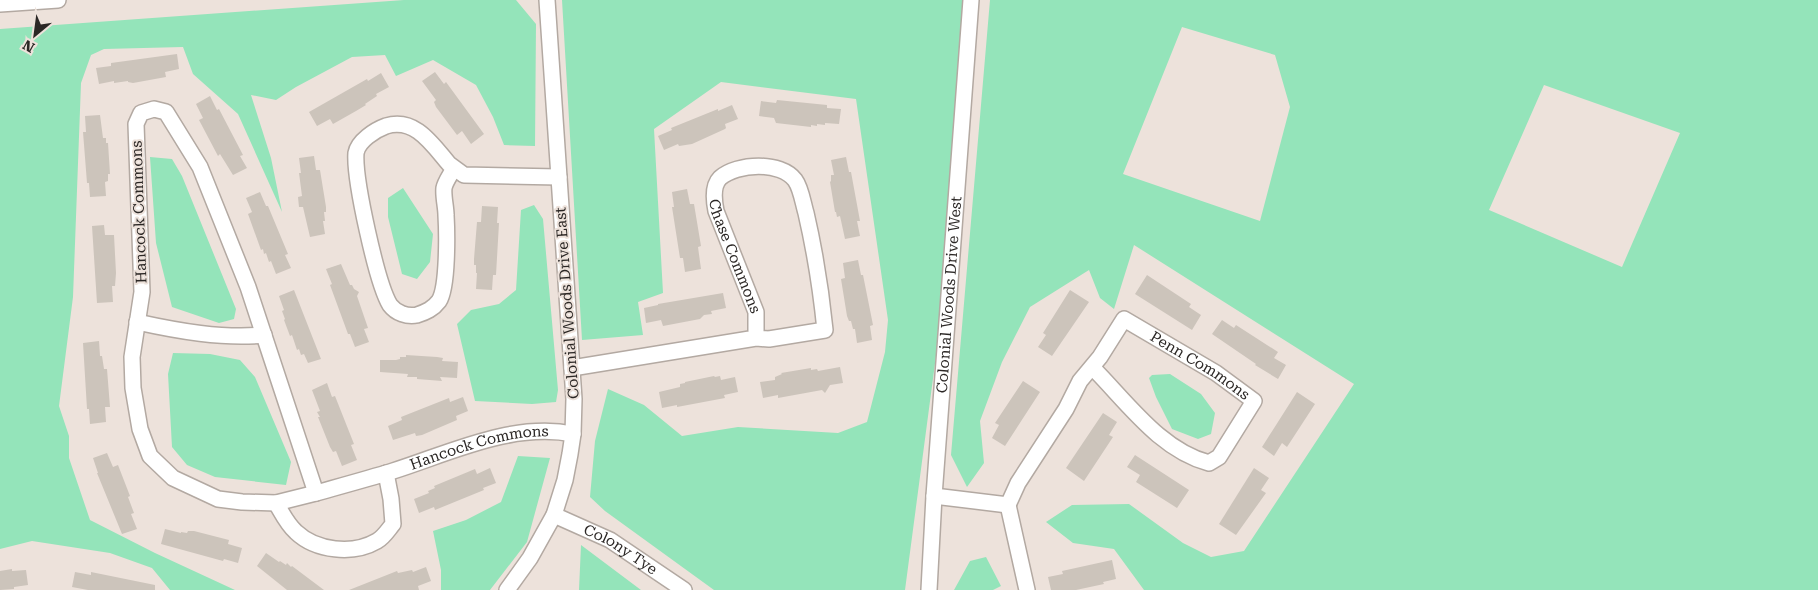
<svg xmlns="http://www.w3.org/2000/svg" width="1818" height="590" viewBox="0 0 1818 590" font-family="'Roboto Serif',serif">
<rect width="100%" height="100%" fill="#ede2db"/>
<path fill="#94e4ba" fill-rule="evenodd" d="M404 0H516L536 24 535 146 504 145 493 117 476 85 433 60 396 76 385 55 352 57 296 87 276 100 251 95 271 158 282 212 238 114 193 74 183 47 104 49 91 55 81 83 73 297 59 406 69 436V458L90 520 155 553 235 590H170L152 568 110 553 32 541 0 549V29Z
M562 0H963L943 303 905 590H714L605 511 590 497 595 441 608 389 644 405 682 436 738 427 838 433 867 422 885 352 888 320 856 99 721 82 654 129 663 293 638 302 643 335 582 340Z
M990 0H1818V590H1144L1114 549 1073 543 1046 522 1072 505 1129 504 1183 543 1211 557 1244 551 1354 384 1134 245 1114 309 1100 298 1089 270 1030 307 1002 362 980 421 984 463 967 487 951 455ZM1182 27 1275 55 1290 107 1260 221 1123 174ZM1544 85 1680 133 1622 267 1489 210Z
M150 157 172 159 182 176 236 309 234 319 219 323 172 307 156 243Z
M403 188 433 234 430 262 417 279 402 274 388 217V198Z
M534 205 543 219 558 390 556 402 532 404 475 401 457 324 471 310 499 304 516 290 521 210Z
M173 353 210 354 240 360 255 377 291 462 286 485 215 477 187 465 172 447 168 374Z
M1170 374 1201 394 1215 413 1211 434 1198 439 1172 429 1156 397 1149 378 1152 375Z
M518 456 550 458 527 542 490 590H441V570L433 531 466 520 501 502Z
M581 545 641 590H579Z
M986 557 1001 586 993 590H954L970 561Z"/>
<path fill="#ccc4bb" d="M177 54 179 69 165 72 166 77 133 83 128 82V81L114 83V81L99 84 96 68 111 66V63Z
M435 72 444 84 446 82 484 134 471 144 462 131 457 135 436 107 434 102 436 100 422 81Z
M381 73 389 87 376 94 377 96 365 104 366 105 356 111 333 124 330 119 317 126 309 112 367 79 368 81Z
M210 96 217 110 219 109 243 155 240 156 247 168 233 175 220 154 218 156 199 120 203 118 196 104Z
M777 100 827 105V108L841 109 839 124 825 123V125L817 124V126L811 125V127L776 123 774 118 759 116 761 101 776 103Z
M732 105 738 119 725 124 726 128 725 129 692 144 679 146 678 144 664 150 658 136 672 130 671 128 718 109V111Z
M100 115 103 138H106V143H108L110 174H108V181L105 182 106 196 90 197 89 183H87L83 132H86L85 116Z
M314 156 316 170H320L326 207V212H324L325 221H323L325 234 310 237 303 207H299L298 197 302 196 299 173H301L299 158Z
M846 157 849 172H851L860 221H857L860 236 845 239 840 216 837 217 836 212H835L830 182 831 181V175H834L831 160Z
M687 189 690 204H694L701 246 698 247 701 269 685 272 683 258H680L672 207H674L672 192Z
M260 192 266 206H268L288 254 285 255 291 268 276 274 271 261 269 262 266 253 264 254 263 249 261 250 248 214 252 212 246 198Z
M482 206 498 207 497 223H499L496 275H493L492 290 476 289 477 273H476V265H474V259L477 222H481Z
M104 225 105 235H114L116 273 115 286H112L113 302 97 303 92 226Z
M858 260 861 275H863L873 325 870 326 872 340 857 343 855 329H853L851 321H849L847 316 841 279 845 278 843 263Z
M341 264 350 285H352L354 289 359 292 357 296 368 328 364 329 369 342 355 347 350 334H348L330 285 332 284 326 269Z
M1147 275 1191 304 1189 307 1201 315 1192 330 1135 294Z
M294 290 321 359 308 363 304 354 301 355 299 349 297 350 292 335 290 336 284 320 285 319 282 311 284 310 279 296Z
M1070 290 1089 302 1052 356 1038 347 1046 335 1043 333Z
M723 293 726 308 711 311 712 314 704 315 700 319 663 326 661 320 646 323 644 308 658 305V304Z
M1222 320 1234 328 1236 325 1278 352 1274 358 1286 365 1278 379 1255 365 1256 364 1212 334Z
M99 341 100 356H102L104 369H107L110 407H105L106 422 90 424 89 409H87L83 343Z
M406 355 437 357 443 358 442 361 458 362 457 378 440 377 442 381 417 379V377H407L408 374 380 372V360H396L400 359V357H406Z
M840 367 843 383 830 385 825 393 822 390 778 398V395L763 398 760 382 775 380V377L782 374 781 373 811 368V370L817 369 818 371Z
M714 376 715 377 720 376 721 380 735 377 738 392 724 395 725 398 677 407V405L662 408 659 392 680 387V384L685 383V382Z
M1023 381 1040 392 1005 446 992 438 999 425 995 423Z
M327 383 332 397 335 396 354 444 351 445 357 460 342 466 336 451 333 452 330 447 318 417H320L317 412 320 411 312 390Z
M1297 392 1315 404 1287 447 1282 443 1274 456 1262 447Z
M463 397 468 411 456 416 457 420 422 435 416 436 415 433 393 440 388 426 402 420 401 417 449 398 450 402Z
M1103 413 1117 422 1109 435 1113 437 1084 481 1066 468Z
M107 453 113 467 118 465 130 496 128 497 134 513 131 514 137 529 122 534 97 473H98L93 458Z
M1135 455 1189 490 1177 508 1136 482 1140 475 1127 467Z
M490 468 496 483 483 488 484 490 435 510 434 507 419 513 414 499 429 493 428 491 435 488 434 486 475 469 477 474Z
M1254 468 1269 478 1261 490 1266 493 1236 535 1219 524Z
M165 529 181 533V532L187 533 188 531H194L229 540 228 544 242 548 238 563 224 559 223 561 161 544Z
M266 553 279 562 280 561 286 565 287 563 291 567 292 566 324 590H287L257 566Z
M1112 560 1116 579 1103 582 1104 584 1076 590H1051L1048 577 1063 574 1062 571Z
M426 567 431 581 418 586 419 590H349L397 571 398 573 412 570 413 572Z
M12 569V571L26 570 28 585 14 587V589L0 590V571Z
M75 572 91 575V572L155 585V590H88L72 587Z"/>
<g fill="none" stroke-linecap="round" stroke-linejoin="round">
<g stroke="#b3a9a2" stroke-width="18">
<g id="street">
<path d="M0 4 58 0"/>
<path d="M154 109 166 112 200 167 248 287 316 493 276 503 242 502 218 499 173 478 150 456 140 429 133 388 132 357 142 292 136 124 141 113Z"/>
<path d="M454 168C451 174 445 182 444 188 443 196 446 207 446 215 447 232 448 287 439 301 433 309 426 312 417 315 407 317 396 313 390 305 377 284 354 179 356 153 358 141 375 130 386 126 415 117 432 144 449 164L464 175 559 177"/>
<path d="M137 322C178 331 222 339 264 335"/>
<path id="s1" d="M572 368 756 338 769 339 825 330C821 290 815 252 806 213 803 203 801 188 795 180 781 161 737 163 720 178 712 186 714 201 716 211L756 312V338"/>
<path id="s2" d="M316 493C341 486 367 479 393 471 450 453 512 422 573 434"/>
<path d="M934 496 1008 505"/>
<path d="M276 503C282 513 287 524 296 532 316 551 353 555 377 541 384 537 388 530 393 524L391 499 386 473"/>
<path id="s3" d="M1008 505 1018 483 1066 409 1080 381 1100 357 1124 319 1216 373 1254 401 1219 457 1209 463C1160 450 1127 402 1092 367"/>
<path d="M1008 505 1027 590"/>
<path id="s4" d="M554 515 610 540 684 590"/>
<path d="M507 590 530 558 554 515 565 480 570 454 573 434 574 399 547 0"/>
<path id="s5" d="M929 590 934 496 971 0"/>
</g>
</g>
<use href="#street" stroke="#fff" stroke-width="15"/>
</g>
<g text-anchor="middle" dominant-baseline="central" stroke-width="4" stroke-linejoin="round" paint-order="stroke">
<g font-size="15" fill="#2b2725" stroke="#ede2db">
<text transform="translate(139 212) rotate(-92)">Hancock Commons</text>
<text stroke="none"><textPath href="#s1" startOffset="574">Chase Commons</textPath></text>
<text stroke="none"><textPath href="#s5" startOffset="296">Colonial Woods Drive West</textPath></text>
<text transform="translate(567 303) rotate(-94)">Colonial Woods Drive East</text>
<text stroke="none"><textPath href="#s3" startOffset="309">Penn Commons</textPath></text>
<text stroke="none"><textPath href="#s2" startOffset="170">Hancock Commons</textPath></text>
<text stroke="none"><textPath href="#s4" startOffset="75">Colony Tye</textPath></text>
</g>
</g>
<g transform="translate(35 35) rotate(209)" stroke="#ede2db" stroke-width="4" paint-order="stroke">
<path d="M0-4L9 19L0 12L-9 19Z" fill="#2b2725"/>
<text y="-8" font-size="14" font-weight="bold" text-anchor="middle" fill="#2b2725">N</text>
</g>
</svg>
